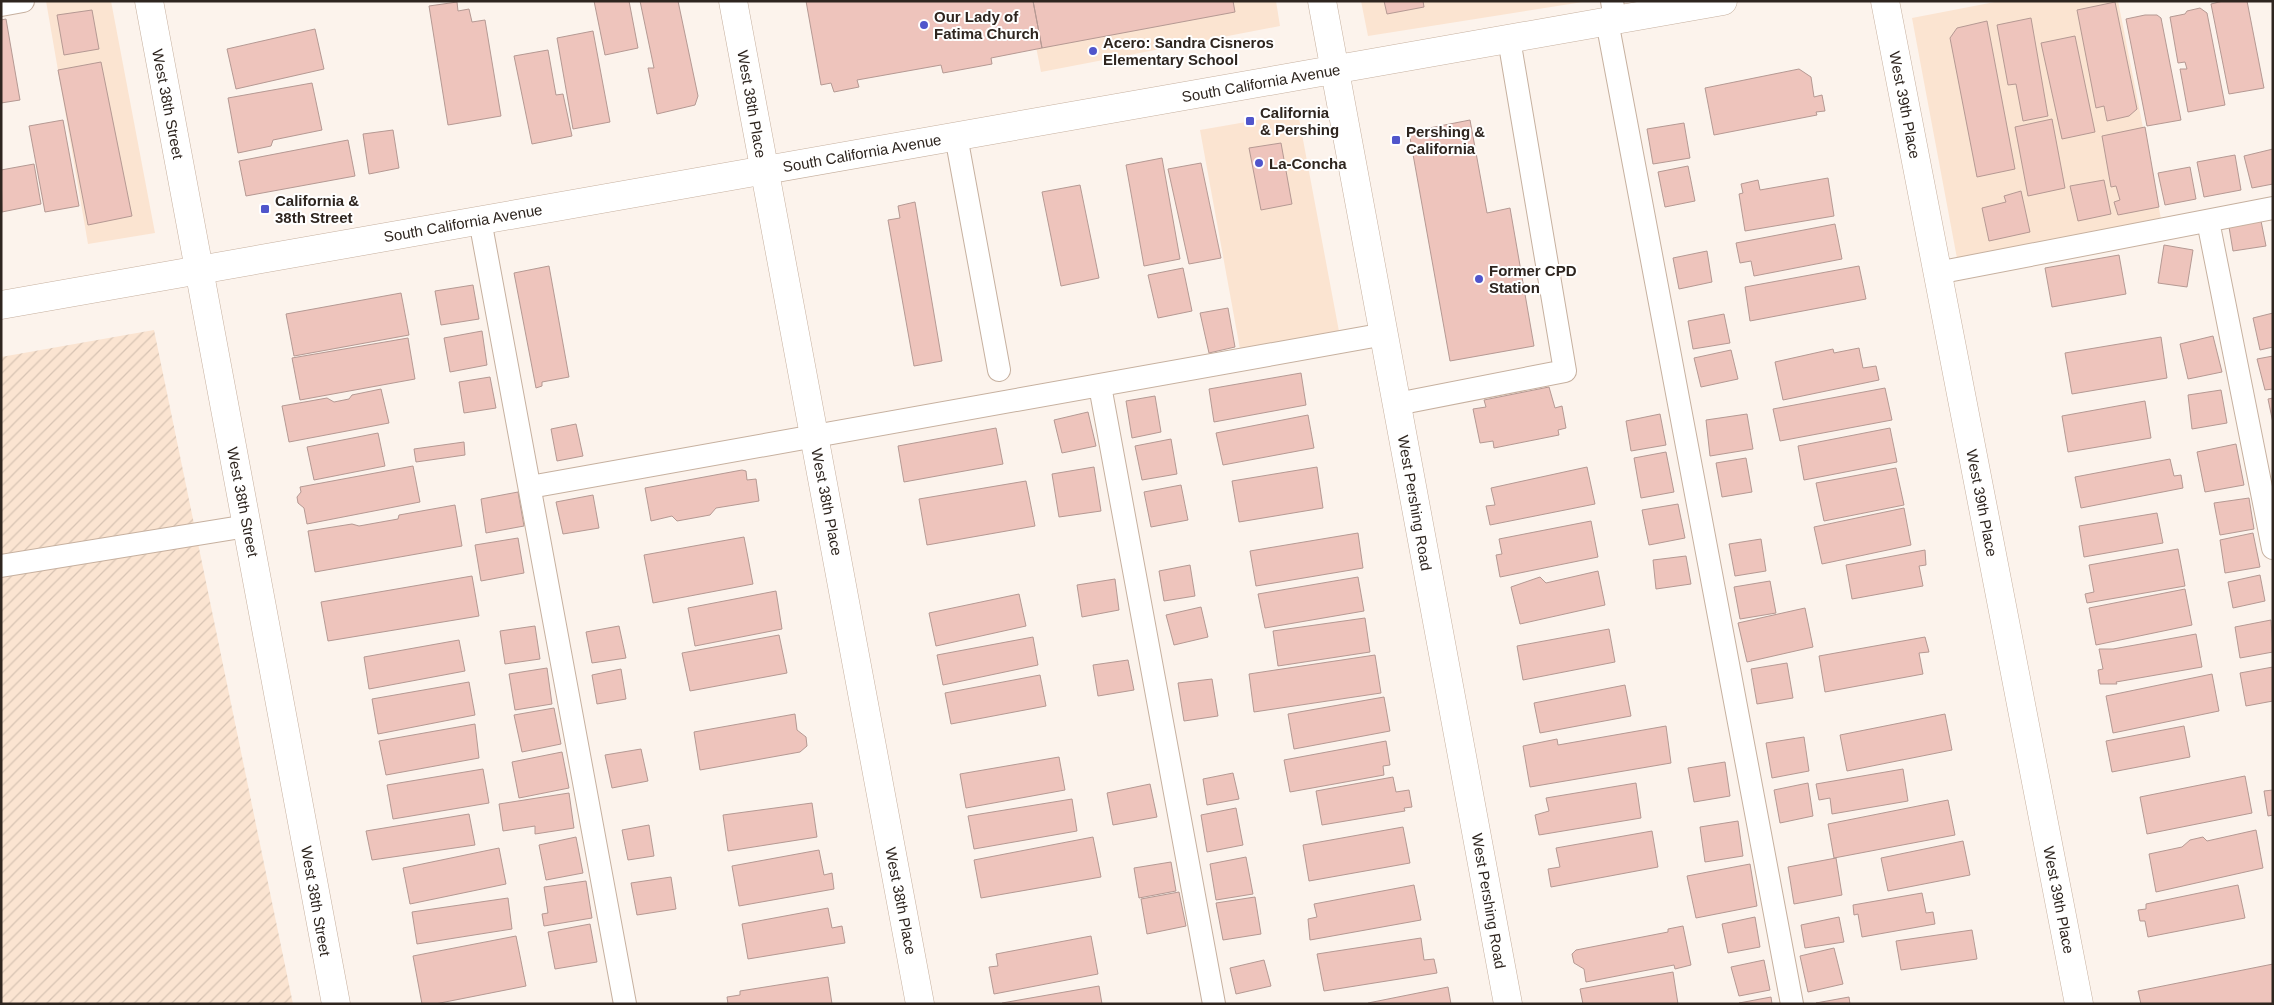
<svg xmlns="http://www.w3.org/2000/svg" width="2274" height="1005" viewBox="0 0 2274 1005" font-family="Helvetica,sans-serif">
<defs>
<pattern id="industrial-furrows" width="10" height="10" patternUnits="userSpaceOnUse" patternTransform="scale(1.25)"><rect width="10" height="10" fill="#fbe4d1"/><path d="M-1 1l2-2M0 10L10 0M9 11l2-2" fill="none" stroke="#d7c3b3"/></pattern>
</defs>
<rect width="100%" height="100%" fill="#fcf3ec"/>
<path fill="#fbe4d1" d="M46 1H111L155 233 88 244Z
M1027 1H1276L1280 26 1041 72Z
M1361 1H1589L1368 36Z
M2000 1H2118L2163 229 1959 269 1912 18Z
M1298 113 1341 342 1242 360 1200 130Z"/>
<path fill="url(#industrial-furrows)" d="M154 330 293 1004H1V357Z"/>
<path fill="#eec4bc" stroke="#b59993" d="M594 1H629L638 48 605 55Z
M640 1H678L698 96 695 105 657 114 648 68H654Z
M806 1H1033L1042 48 991 58 992 64 943 73 941 65 857 80 859 87 834 92 831 83 821 85Z
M1033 1H1233L1235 12 1042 48Z
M1384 1H1423L1424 7 1387 14Z
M2223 1H2247L2264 88 2229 94 2211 4Z
M457 2 458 11 469 9 472 22 485 20 501 116 448 125 429 6Z
M2115 2 2137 109 2129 116 2107 121 2104 106 2096 108 2077 10Z
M2200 8 2207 13 2225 105 2188 112 2180 69H2187L2185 62 2178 63 2170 17 2185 14 2187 11Z
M92 10 99 49 64 55 57 15Z
M2145 15H2157L2161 18 2181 120 2147 126 2126 19Z
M2031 18 2048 116 2023 121 2016 84 2008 85 1997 25Z
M6 19 20 100 1 103V20Z
M1987 21 2015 169 1977 177 1950 38 1957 28Z
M315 29 324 69 236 89 227 49Z
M593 31 610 122 573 129 557 38Z
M2075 36 2095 132 2062 139 2041 43Z
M548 50 556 95 563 94 572 136 532 144 514 56Z
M101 62 132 216 88 225 58 70Z
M1799 69 1811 77 1814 97 1822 95 1825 111 1816 112 1817 115 1714 135 1705 88Z
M312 83 322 130 273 140 271 146 238 153 228 98Z
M2052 119 2065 188 2028 196 2015 127Z
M63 120 79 206 45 212 29 126Z
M1470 120 1487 213 1510 208 1534 346 1450 361 1409 132Z
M1684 123 1690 158 1653 164 1647 129Z
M2145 127 2159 207 2118 215 2114 202 2120 200 2116 186 2111 187 2102 136Z
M393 130 399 168 369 174 363 134Z
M348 140 355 176 246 196 239 161Z
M1281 143 1292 204 1261 210 1249 148Z
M2273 149V184L2252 188 2244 156Z
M2235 155 2241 190 2204 197 2197 162Z
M1162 158 1180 259 1144 266 1126 165Z
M1201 163 1221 258 1189 264 1168 169Z
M34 164 41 204 2 212 1 170Z
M1688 166 1695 201 1665 207 1658 172Z
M2190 167 2196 199 2165 205 2158 173Z
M1828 178 1834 216 1745 231 1739 194 1743 193 1741 184 1758 180 1760 190Z
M2104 180 2111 214 2078 221 2070 186Z
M1080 185 1099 278 1061 286 1042 192Z
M2021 191 2030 232 1989 241 1982 208 2006 202 2004 196Z
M915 202 942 361 914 366 888 220 900 218 898 206Z
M2261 221 2266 246 2233 251 2229 227Z
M1835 224 1842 259 1754 276 1751 261 1740 263 1736 243Z
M2164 245 2193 250 2187 287 2158 283Z
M1707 251 1712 282 1679 289 1673 258Z
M2119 255 2126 294 2052 307 2045 268Z
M549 266 569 377 542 382V386L536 388 514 273Z
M1859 266 1866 299 1750 321 1745 287Z
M1183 268 1192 311 1158 318 1148 275Z
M473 285 479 319 441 325 435 291Z
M401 293 409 335 294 356 286 314Z
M1228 308 1235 347 1209 353 1200 313Z
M2273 313V347L2260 350 2253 318Z
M1724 314 1730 343 1693 349 1688 321Z
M482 331 487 365 450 372 444 338Z
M2213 336 2222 372 2188 379 2180 344Z
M2161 337 2167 378 2072 394 2065 353Z
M408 338 415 379 300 400 292 358Z
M1859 348 1863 368 1876 366 1879 380 1783 400 1775 362 1833 349 1834 353Z
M1731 350 1738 379 1701 387 1694 358Z
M2273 356V389L2265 390 2257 359Z
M1301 373 1306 405 1214 422 1209 389Z
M490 377 496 408 464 413 459 382Z
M1549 387 1555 408 1562 406 1566 428 1558 430 1559 435 1494 448 1493 441 1480 443 1473 409 1486 407 1484 400Z
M1885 388 1892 420 1780 441 1773 409Z
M381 389 389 423 289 442 282 406 327 398 334 402 349 399 352 395Z
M2221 390 2227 423 2192 429 2188 395Z
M1155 396 1161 432 1132 438 1126 401Z
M2273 398V423L2268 399Z
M2145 401 2151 438 2068 452 2062 416Z
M1088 412 1096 446 1062 453 1054 420Z
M1660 414 1666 445 1631 451 1626 421Z
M1747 414 1753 449 1710 456 1706 420Z
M1308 415 1314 448 1223 465 1216 433Z
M576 424 583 456 557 461 551 429Z
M996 428 1003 464 904 482 898 446Z
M1890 428 1897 462 1804 480 1798 446Z
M378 433 385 466 314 480 307 447Z
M1171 439 1177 474 1142 480 1135 446Z
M464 442 465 455 416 462 414 449Z
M2236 444 2244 485 2205 492 2197 452Z
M1666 452 1674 492 1641 498 1634 458Z
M1746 458 1752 492 1722 497 1716 463Z
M2170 459 2174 476 2181 475 2183 488 2081 508 2075 477Z
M413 466 420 502 307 524 304 508 298 503 297 497 301 492 300 487Z
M1094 467 1101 511 1059 517 1052 474Z
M1317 467 1323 508 1239 522 1232 481Z
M1587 467 1595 504 1490 525 1486 506 1495 505 1491 488Z
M1896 468 1904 505 1824 521 1816 483Z
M742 470 746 471 747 480 756 479 759 501 716 508 710 515 677 521 672 516 651 521 645 488Z
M1026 481 1035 526 927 545 919 499Z
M1181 485 1188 520 1151 527 1144 492Z
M518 492 524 526 486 533 481 499Z
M593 495 599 528 563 534 556 502Z
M2249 498 2254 529 2220 535 2214 503Z
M1678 504 1685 538 1649 545 1642 510Z
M455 505 462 546 315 572 308 531 352 524 359 526 398 519 399 515Z
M1904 508 1911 545 1822 564 1814 527Z
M2157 513 2163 543 2084 557 2079 526Z
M1591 521 1598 557 1500 577 1496 555 1502 554 1499 539Z
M1358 533 1363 568 1256 586 1250 551Z
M2253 533 2260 567 2225 573 2220 540Z
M744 537 753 584 653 603 644 555Z
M518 538 524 573 481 581 475 545Z
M1761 539 1766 571 1735 576 1729 544Z
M2178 549 2185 586 2087 603 2085 594 2094 592 2089 565Z
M1925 550 1926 565 1919 566 1923 586 1852 599 1846 565Z
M1686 556 1691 584 1656 589 1653 560Z
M1190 565 1195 596 1164 601 1159 571Z
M1598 571 1605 605 1520 624 1511 587 1540 577 1546 583Z
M2260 575 2265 601 2233 608 2228 582Z
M472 576 479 616 328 641 321 602Z
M1358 577 1364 611 1265 628 1258 594Z
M1115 579 1119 610 1082 617 1077 585Z
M1770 581 1776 613 1740 619 1734 587Z
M2185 589 2192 625 2096 645 2089 608Z
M776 591 782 629 695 646 688 608Z
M1019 594 1026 626 936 646 929 613Z
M1201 607 1208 637 1174 645 1166 615Z
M1805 608 1813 647 1747 662 1738 623Z
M1365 618 1370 652 1278 666 1273 631Z
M2271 620 2273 652 2240 658 2235 627Z
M535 626 540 659 505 664 500 631Z
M619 626 626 658 592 663 586 632Z
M1609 629 1615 662 1523 680 1517 646Z
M2196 634 2202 667 2116 682 2117 684H2100L2098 670 2103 669 2099 649H2113Z
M779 635 787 673 690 691 682 653Z
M1033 637 1038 665 943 685 937 655Z
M1925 637 1929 652 1919 653 1923 674 1825 692 1819 656Z
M459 640 465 671 369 689 364 657Z
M1375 655 1381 693 1254 712 1249 674Z
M1128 660 1134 690 1098 696 1093 665Z
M1787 663 1793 698 1757 704 1751 669Z
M2273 667V701L2246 706 2240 673Z
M547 668 552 704 515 710 509 674Z
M621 669 626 699 597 704 592 675Z
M2212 674 2219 711 2113 733 2106 696Z
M1040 675 1046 706 951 724 945 693Z
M1212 679 1218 716 1184 721 1178 683Z
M469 682 475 715 378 734 372 699Z
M1625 685 1631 716 1540 733 1534 703Z
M1384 697 1390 731 1294 749 1288 714Z
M554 708 561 744 522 752 514 715Z
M795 714 797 730 806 737 807 746 800 752 700 770 694 732Z
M1945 714 1952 750 1847 771 1840 735Z
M475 724 479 758 386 775 379 741Z
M1666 726 1671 763 1530 787 1523 746 1557 739 1558 745Z
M2184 726 2190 757 2112 772 2106 741Z
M1804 737 1809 771 1772 778 1766 743Z
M1386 741 1390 765 1383 766 1384 775 1290 792 1284 760Z
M641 749 648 781 612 788 605 755Z
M562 752 569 788 519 798 512 762Z
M1059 757 1065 790 966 808 960 774Z
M1725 762 1730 796 1694 802 1688 768Z
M483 769 489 803 393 819 387 785Z
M1903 769 1908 801 1832 814 1830 798 1819 800 1816 784Z
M1233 773 1239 799 1207 805 1203 779Z
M2245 776 2252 813 2147 834 2140 797Z
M1393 777 1396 792 1409 790 1412 807 1404 808 1405 811 1322 825 1316 791Z
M1636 783 1641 818 1539 835 1535 815 1549 811 1546 798Z
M1808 783 1813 816 1780 823 1774 790Z
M1150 784 1157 817 1113 825 1107 793Z
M2273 790V815L2268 816 2264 791Z
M569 793 574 828 535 834V826L503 831 499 804Z
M1072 799 1077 831 974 849 968 816Z
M1948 800 1955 835 1834 858 1828 824Z
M812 803 817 837 728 851 723 815Z
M1236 808 1243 845 1207 852 1201 815Z
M469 814 475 845 372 860 366 831Z
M1738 821 1743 856 1705 862 1700 827Z
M649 825 654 856 628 860 622 830Z
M1403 827 1410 863 1309 881 1303 845Z
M2256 830 2263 868 2156 892 2149 854 2182 847 2190 840 2203 837 2207 841Z
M1652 831 1658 867 1551 887 1548 869 1560 867 1556 848Z
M576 837 583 873 546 880 539 845Z
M1093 837 1101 877 981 898 974 860Z
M1963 841 1970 875 1888 891 1881 858Z
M499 848 506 884 410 904 403 868Z
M819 850 824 875 832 873 834 889 739 906 732 866Z
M1246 857 1253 894 1216 900 1210 864Z
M1836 858 1842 895 1794 904 1788 867Z
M1171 862 1176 891 1139 898 1134 868Z
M1750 864 1757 906 1696 918 1687 876Z
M671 877 676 909 637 915 631 883Z
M586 881 592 918 544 926 542 914 548 913 544 887Z
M1414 885 1421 920 1310 940 1308 919 1317 917 1314 904Z
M2238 885 2245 918 2148 937 2145 921H2140L2138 910 2146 909V904Z
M1179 892 1186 926 1147 934 1141 899Z
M1922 893 1926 913 1933 912 1935 924 1862 937 1858 914 1854 915 1853 905Z
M1255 897 1261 934 1223 940 1216 903Z
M508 898 512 929 417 944 412 912Z
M828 908 832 928 842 926 845 943 748 959 742 924Z
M1755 917 1760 947 1728 953 1722 924Z
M1839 917 1844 942 1805 948 1801 925Z
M590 924 597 962 555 969 548 932Z
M1683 926 1691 965 1675 969 1674 965 1586 982 1584 969 1574 963 1572 954 1576 950 1668 932V929Z
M1972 930 1977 959 1901 970 1896 941Z
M516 936 526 986 435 1004H422L413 956Z
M1091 936 1098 974 994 994 989 967 998 966 996 954Z
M1421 938 1424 960 1434 959 1437 973 1324 991 1317 954Z
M1834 948 1843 984 1808 992 1800 956Z
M1264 960 1271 986 1236 994 1230 968Z
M1764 960 1770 990 1739 996 1731 967Z
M2273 964V1004H2141L2138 991Z
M1673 972 1678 1004H1583L1580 989Z
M828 977 832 1004H728L727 997 740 995V991Z
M1099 986 1102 1004H1002V1003Z
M1448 987 1451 1004H1369L1368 1003Z
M1771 997 1772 1004 1739 1003Z
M1849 997 1850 1004 1816 1003Z"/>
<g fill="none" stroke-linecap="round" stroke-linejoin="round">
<g stroke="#c6b09f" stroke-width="24">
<path id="lane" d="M1612 1 1615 20
M1 5 23 1
M1607 21 1792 1004
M956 136 999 370
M480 220 625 1004
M2208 221 2273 548
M1937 273 2273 208
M1100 386 1214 1004
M1397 404 1565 371 1509 39
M530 487 1385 334
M1 566 247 526"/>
</g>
<g stroke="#c6b09f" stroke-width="29">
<path id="street" d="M149 1 336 1004
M733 1 920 1004
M1885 1 2079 1004"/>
</g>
<g stroke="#c6b09f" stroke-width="29">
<path id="secondary" d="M1322 1 1508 1004
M1 305 1723 1"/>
</g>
<use href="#lane" stroke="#fff" stroke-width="22"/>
<use href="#street" stroke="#fff" stroke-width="28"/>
<use href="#secondary" stroke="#fff" stroke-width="28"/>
</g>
<g fill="#5055cb" stroke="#fff" stroke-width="2">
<circle cx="924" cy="25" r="5"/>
<circle cx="1093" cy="51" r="5"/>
<rect x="1245" y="116" width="10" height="10" rx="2.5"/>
<rect x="1391" y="135" width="10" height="10" rx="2.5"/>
<circle cx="1259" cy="163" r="5"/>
<rect x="260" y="204" width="10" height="10" rx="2.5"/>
<circle cx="1479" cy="279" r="5"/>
</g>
<g text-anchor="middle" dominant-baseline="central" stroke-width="4" stroke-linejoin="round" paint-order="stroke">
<g font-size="15" font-weight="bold" fill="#2e251f" stroke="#fff" text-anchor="start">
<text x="934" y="16">Our Lady of<tspan x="934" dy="17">Fatima Church</tspan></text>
<text x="1103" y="42">Acero: Sandra Cisneros<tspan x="1103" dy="17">Elementary School</tspan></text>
<text x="1260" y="112">California<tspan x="1260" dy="17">&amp; Pershing</tspan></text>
<text x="1406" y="131">Pershing &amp;<tspan x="1406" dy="17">California</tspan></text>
<text x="1269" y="163">La-Concha</text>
<text x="275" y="200">California &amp;<tspan x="275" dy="17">38th Street</tspan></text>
<text x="1489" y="270">Former CPD<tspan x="1489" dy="17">Station</tspan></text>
</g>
<g font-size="15" fill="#2e251f" stroke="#fff">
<text transform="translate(1261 83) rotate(-10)">South California Avenue</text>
<text transform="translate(168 104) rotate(79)">West 38th Street</text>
<text transform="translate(752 104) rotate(80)">West 38th Place</text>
<text transform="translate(1905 105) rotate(79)">West 39th Place</text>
<text transform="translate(862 153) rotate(-10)">South California Avenue</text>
<text transform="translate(463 223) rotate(-10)">South California Avenue</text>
<text transform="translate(243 502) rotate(79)">West 38th Street</text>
<text transform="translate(827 502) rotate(79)">West 38th Place</text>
<text transform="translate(1415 503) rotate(80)">West Pershing Road</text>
<text transform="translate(1982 503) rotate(79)">West 39th Place</text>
<text transform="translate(2059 900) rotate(79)">West 39th Place</text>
<text transform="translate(316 901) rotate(80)">West 38th Street</text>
<text transform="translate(901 901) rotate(79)">West 38th Place</text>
<text transform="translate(1489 901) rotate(80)">West Pershing Road</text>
</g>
</g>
<rect width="2274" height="1005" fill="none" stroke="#2e251f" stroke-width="5"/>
</svg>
